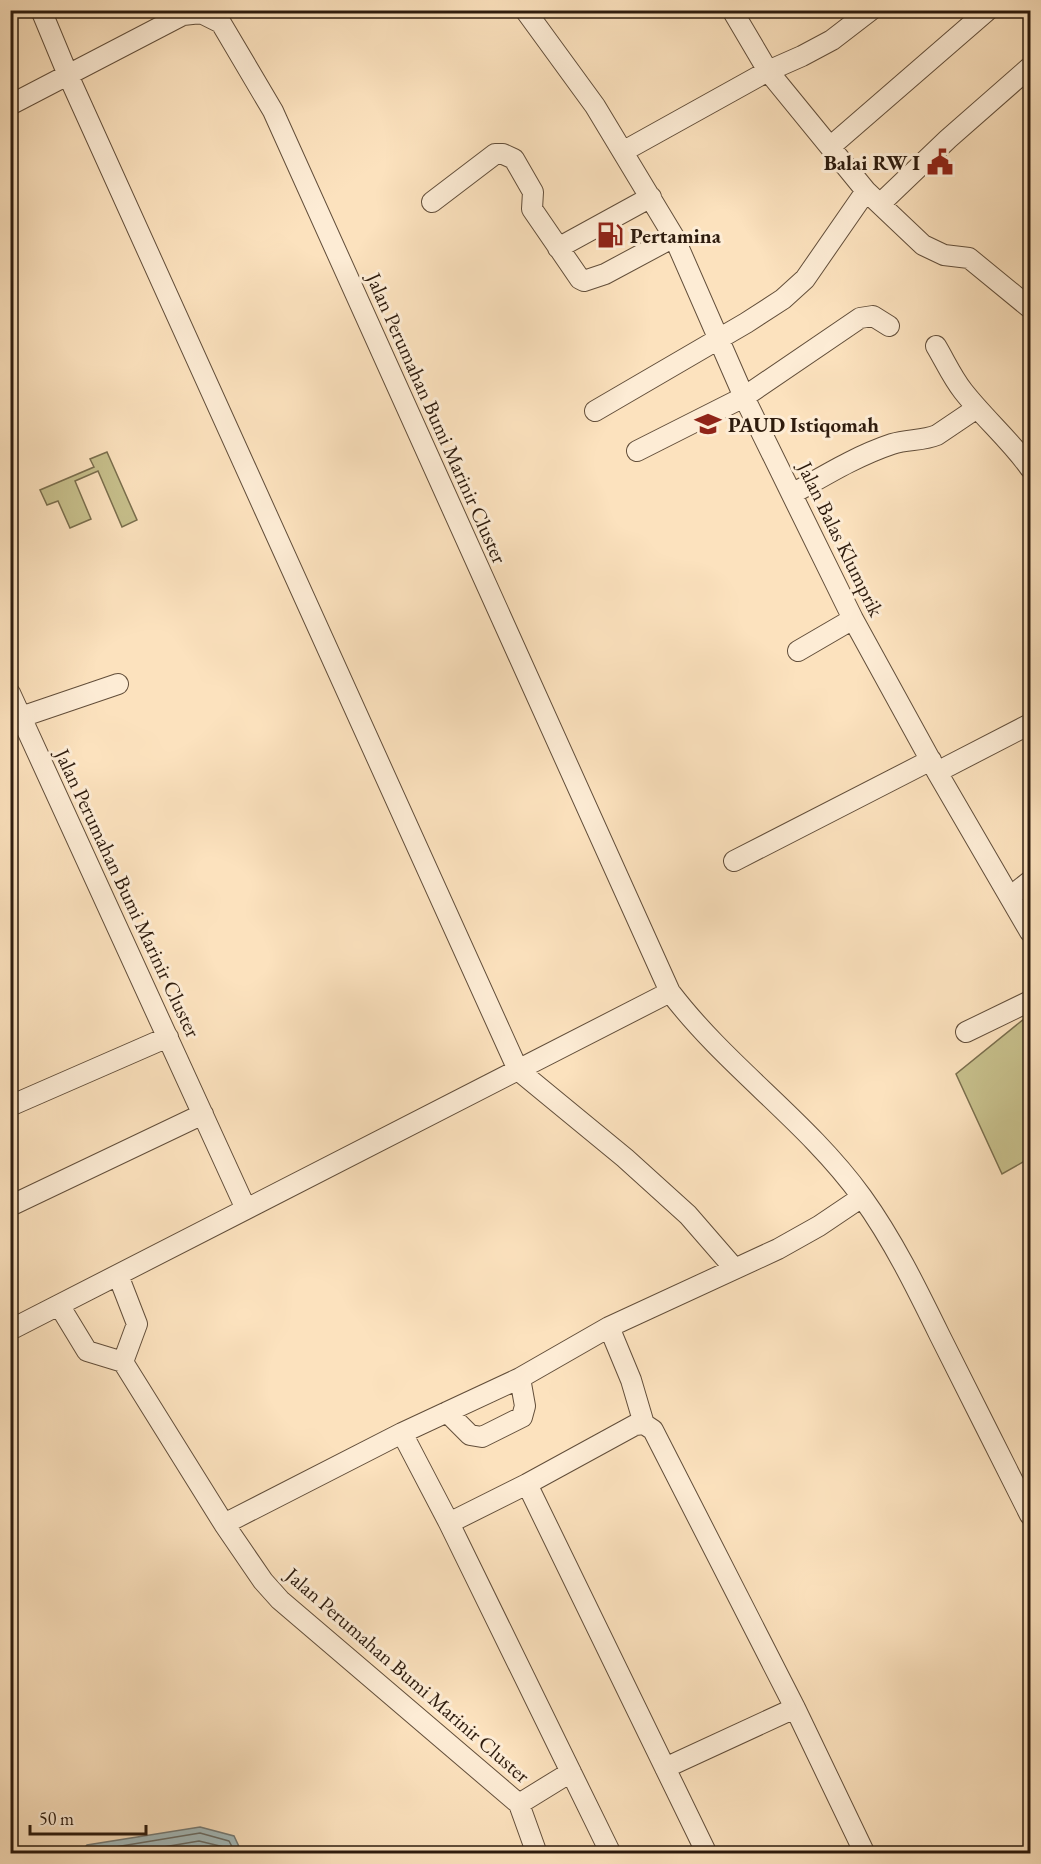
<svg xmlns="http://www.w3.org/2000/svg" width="1041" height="1864" viewBox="0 0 1041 1864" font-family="'EB Garamond',serif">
<rect width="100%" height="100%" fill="#fce2be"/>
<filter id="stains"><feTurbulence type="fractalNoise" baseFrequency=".00333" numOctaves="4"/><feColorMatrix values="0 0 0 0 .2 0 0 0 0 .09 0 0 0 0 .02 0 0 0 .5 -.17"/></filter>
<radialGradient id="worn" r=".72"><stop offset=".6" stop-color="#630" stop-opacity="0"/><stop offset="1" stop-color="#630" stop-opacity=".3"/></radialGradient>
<path fill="#c7c08c" stroke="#7a6e4d" stroke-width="1.5" d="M107 452 137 520 122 527 98 471 75 481 91 519 70 528 58 501 47 505 40 490 94 467 90 459Z
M1030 1014V1158L1002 1174 956 1074Z"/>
<path fill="#a4bbbc" stroke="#757b76" stroke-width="1.5" d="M200 1827 234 1836 242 1853H80L87 1845Z"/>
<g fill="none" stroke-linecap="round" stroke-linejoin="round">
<path stroke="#696c65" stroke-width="1.5" d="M88 1854 91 1851 200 1833 229 1841 236 1854
M122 1854 199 1841 224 1847 227 1854"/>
<g stroke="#624e3a" stroke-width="22">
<path id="minor" d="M41 10 68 75 518 1070 625 1158 688 1215 734 1268
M525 10 595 106 674 237 744 397 853 619 937 772 1030 932
M732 10 768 71 866 191 923 245 944 255 969 258 1030 308
M10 105 183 15 201 13 221 23 273 111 670 992C727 1067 807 1121 862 1197 893 1240 917 1289 940 1336 970 1396 1000 1455 1030 1515
M830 147 988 10
M624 151 768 71 802 56 832 40 871 10
M432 202 495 154H503L514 159 533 192 532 209 580 279 584 281 605 274 674 237
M880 204 948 139 1030 67
M558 248 651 197
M936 346C945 361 952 377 963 391 984 418 1010 440 1030 468
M595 411 746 323 783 299 805 279 866 191
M637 451 744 397 860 318 873 316 889 326
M792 494C824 476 856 456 892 444 907 439 923 441 937 435L977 408
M798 651 853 619
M10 693 246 1209
M21 717 118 684
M937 772 1030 724
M734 861 931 760
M1010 897 1030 881
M966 1032 1030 1001
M10 1106 168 1037
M10 1206 203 1114
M118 1275 137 1324 123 1362
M59 1305 87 1351 123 1362 224 1524 263 1581 280 1600 519 1804 537 1854
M609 1327 631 1380 644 1424
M10 1330 670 992
M447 1412 470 1435 482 1437 522 1417 525 1406 520 1378
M402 1433 449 1523 611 1854
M527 1484 707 1854
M449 1523 527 1484 635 1425 644 1424 653 1430 795 1708 865 1854
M224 1524 402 1433 520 1378 609 1327 778 1249 819 1226 862 1197
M665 1768 795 1708
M519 1804 571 1772"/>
</g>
<use href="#minor" stroke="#fdecd5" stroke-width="20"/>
</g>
<defs>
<g id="civic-bare" transform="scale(2.07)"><path d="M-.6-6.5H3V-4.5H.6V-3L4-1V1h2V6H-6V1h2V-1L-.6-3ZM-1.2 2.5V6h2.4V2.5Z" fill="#8f2418" stroke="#fdecd5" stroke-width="2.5" paint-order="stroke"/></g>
<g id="fuel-bare" transform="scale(2.07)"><path d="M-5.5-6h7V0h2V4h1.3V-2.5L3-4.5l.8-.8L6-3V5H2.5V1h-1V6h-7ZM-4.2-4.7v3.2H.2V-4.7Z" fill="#8f2418" stroke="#fdecd5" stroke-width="2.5" paint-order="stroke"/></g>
<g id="school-bare" transform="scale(2.07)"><path d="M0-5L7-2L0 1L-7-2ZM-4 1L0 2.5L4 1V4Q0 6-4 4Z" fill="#8f2418" stroke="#fdecd5" stroke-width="2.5" paint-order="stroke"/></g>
</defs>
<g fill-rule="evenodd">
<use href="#civic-bare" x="940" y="162"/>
<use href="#fuel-bare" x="610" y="235"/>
<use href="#school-bare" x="708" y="424"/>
</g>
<g text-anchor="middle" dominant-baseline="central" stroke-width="6" stroke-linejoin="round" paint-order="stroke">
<g font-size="21" font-weight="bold" fill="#2e1c0e" stroke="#fdecd5" text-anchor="start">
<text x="920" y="162" text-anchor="end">Balai RW I</text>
<text x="630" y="235">Pertamina</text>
<text x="728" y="424">PAUD Istiqomah</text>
</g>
<g font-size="21" fill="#2e1c0e" stroke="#fdecd5">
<text transform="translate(437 418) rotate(66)">Jalan Perumahan Bumi Marinir Cluster</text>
<text transform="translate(841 539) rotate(64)">Jalan Balas Klumprik</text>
<text transform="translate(128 893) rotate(65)">Jalan Perumahan Bumi Marinir Cluster</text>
<text transform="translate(408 1675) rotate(41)">Jalan Perumahan Bumi Marinir Cluster</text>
</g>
</g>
<rect width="1041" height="1864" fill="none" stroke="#fce2be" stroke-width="36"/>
<rect x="12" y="12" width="1017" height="1840" fill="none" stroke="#2e1c0e" stroke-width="3"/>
<rect x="18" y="18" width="1005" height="1828" fill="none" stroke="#2e1c0e" stroke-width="1.5"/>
<path d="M30 1825v9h116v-9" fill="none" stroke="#2e1c0e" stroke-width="3"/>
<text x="39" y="1825" font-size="18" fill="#2e1c0e" stroke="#fdecd5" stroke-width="4.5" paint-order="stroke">50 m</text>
<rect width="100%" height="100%" filter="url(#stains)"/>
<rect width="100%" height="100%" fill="url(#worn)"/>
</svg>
